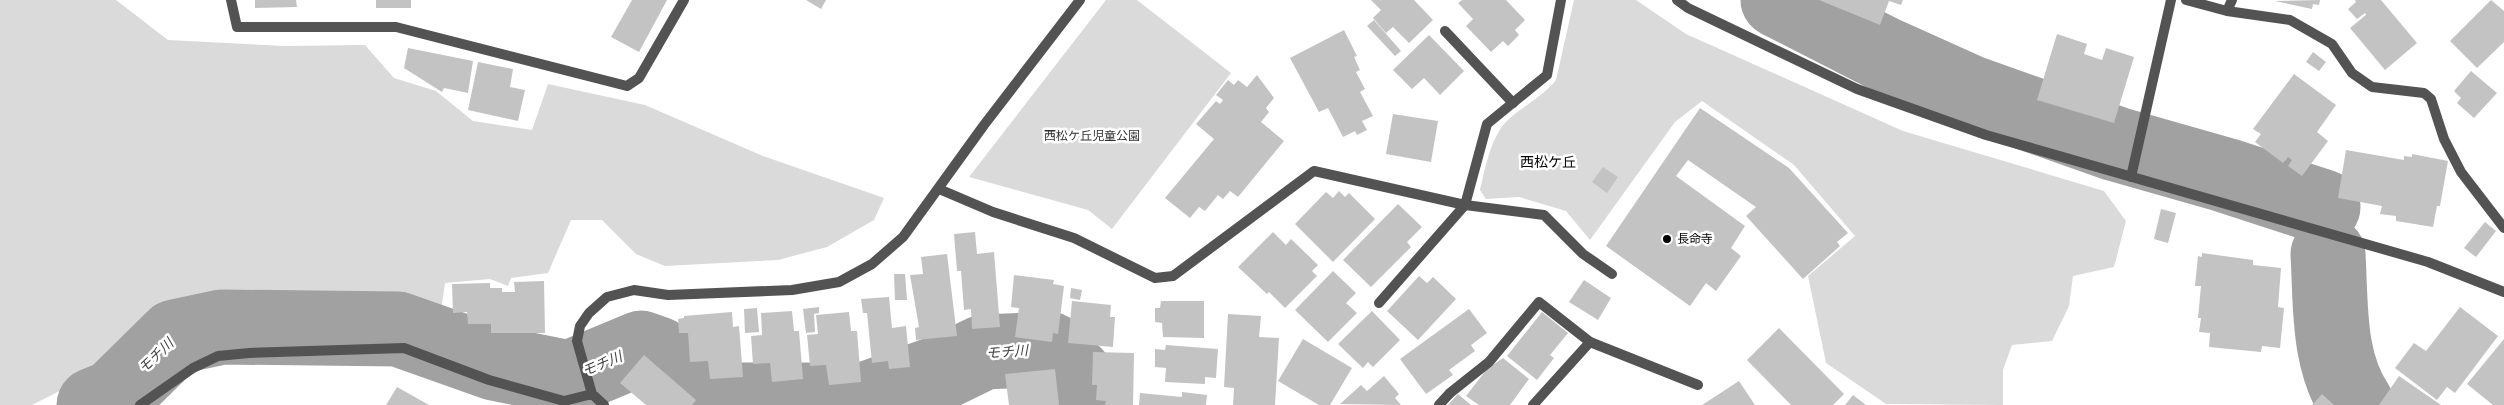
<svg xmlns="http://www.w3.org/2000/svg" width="2504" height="405" viewBox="0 0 2504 405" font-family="'Nunito Sans','Noto Sans JP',sans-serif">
<rect width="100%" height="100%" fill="#fff"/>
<path fill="#dadada" d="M0 0H116L168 40 284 46 365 45 394 78 436 91 473 121 532 130 548 84 645 105 763 156 884 198 874 220 827 247 778 260 665 266 636 254 602 220H571L548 273 511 278 508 286 490 279 445 283 439 325 378 311 181 314 111 365 32 405H0Z
M1106 0H1137L1231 73 1112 229 1088 210 969 177Z
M1574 0H1636L1686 34 1903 131 2104 191 2126 221 2114 267 2073 276 2069 306 2052 341 2012 345 2003 370V405L1886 404 1826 363 1808 276 1855 236 1794 165 1702 101 1675 122 1590 240 1566 211 1519 197 1486 199 1480 190C1485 169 1489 146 1501 128 1512 112 1542 98 1556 80Z"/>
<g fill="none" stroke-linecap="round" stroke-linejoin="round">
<path stroke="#a1a1a1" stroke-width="75" d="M1778 0 1882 53 1971 93 2116 144 2225 175 2323 207
M2328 254C2331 304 2327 361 2357 405
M94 405 114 397 175 337 222 327 398 329 494 363 569 378 641 348 658 354 714 400H864L947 370 984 352 1049 349 1076 376 1082 405"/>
</g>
<path fill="#c3c3c3" d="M255 0H296L297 7 255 8Z
M376 0H411V8H376Z
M632 0H667L639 52 611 37Z
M806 0H826L821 9Z
M1371 0H1414L1433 20 1409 43 1393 27 1386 33 1373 18 1381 10Z
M1462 0H1506L1525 20 1515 30 1519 35 1508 46 1503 41 1491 52 1466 26 1473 19 1458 3Z
M1819 0H1903L1901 5 1889 1 1880 25Z
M2320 0 2319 5 2313 4 2312 9 2275 1Z
M2355 0H2381L2417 43 2385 70 2350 28 2366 15 2365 13 2357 19 2348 9 2356 2Z
M2491 0 2504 11V42L2477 68 2450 41Z
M1374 20 1401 51 1395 56 1367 26Z
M1344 30 1357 56 1354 57 1360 70 1356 72 1365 89 1360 92 1373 116 1362 121 1367 130 1357 135 1355 131 1343 137 1328 108 1319 112 1290 58Z
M2057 34 2087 44 2084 54 2102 60 2106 48 2134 57 2114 123 2037 100Z
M1429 35 1464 71 1440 95 1424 78 1412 89 1393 70Z
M408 48 473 61 468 93 444 88 442 92 404 68Z
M2313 52 2326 62 2319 71 2306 62Z
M478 62 513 69 510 87 525 90 518 121 468 110Z
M2471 71 2497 93 2474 118 2457 103 2461 98 2454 91Z
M2294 74 2336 105 2317 132 2328 141 2302 176 2288 166 2292 160 2288 157 2283 163 2255 142 2261 134 2253 129Z
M1257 75 1274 98 1266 108 1269 112 1261 122 1284 141 1238 197 1230 191 1223 199 1218 195 1205 211 1199 207 1190 218 1165 198 1214 139 1196 124 1216 101 1220 104 1223 100 1216 95 1228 80 1234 85 1238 80 1247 87Z
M1700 108 1789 168 1848 233 1837 242 1840 246 1803 279 1746 216 1756 207 1688 160 1676 176 1745 226 1731 248 1741 256 1716 291 1706 283 1690 306 1606 246Z
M1393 114 1438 121 1431 162 1386 154Z
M2346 150 2404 160V156L2412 157V154L2448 161 2440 206H2437L2433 227 2396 221V216L2380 214 2382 206 2338 198Z
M1603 167 1618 177 1607 193 1592 182Z
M1339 191 1345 197 1349 193 1375 219 1333 262 1295 224 1326 192 1333 198Z
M1398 204 1422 227 1407 242 1411 247 1371 287 1343 260Z
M2161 209 2176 213 2168 243 2154 239Z
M2485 222 2496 231 2476 257 2464 248Z
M975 232 977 254 994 252 1000 327 972 329 971 309 964 310 961 271H957L954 234Z
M1273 232 1286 245 1291 239 1318 265 1312 271 1317 276 1285 308 1269 292 1267 294 1238 267Z
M2202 253 2253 260V265L2281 268 2278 307 2284 308 2280 348 2262 346 2261 352 2209 347 2210 333 2199 332 2201 318H2198L2201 286H2195L2198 256 2202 257Z
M947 254 957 336 916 340 915 328 919 327 910 275 923 274 921 257Z
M1333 271 1356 293 1346 303 1357 313 1328 342 1295 310Z
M894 274H905L907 300H895Z
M1014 275 1054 280 1053 284 1064 286 1058 334 1053 333 1052 342 1015 337 1019 308 1011 307Z
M1419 276 1427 283 1433 277 1456 299 1418 340 1387 311Z
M1584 280 1611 298 1598 320 1569 302Z
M544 281 545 333H491V324H468L467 312 453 313 452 284 490 283V288H502V292H515L514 282Z
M1071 288 1082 290 1080 300 1070 298Z
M889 297 892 328 906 326 910 367 889 369 888 361 872 363 867 313H863L861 299Z
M1072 301 1111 305 1110 317H1115L1113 347 1068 343Z
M1161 301H1204V338L1163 337 1162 323 1155 322V308H1160Z
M819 307V313L814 314 815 332 806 333 803 309Z
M2460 307 2498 336 2455 393 2447 387 2437 400 2395 368 2414 343 2426 351Z
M757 308 759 332 745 333 744 309Z
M1469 309 1487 333 1471 345 1475 351 1449 370 1453 375 1426 394 1400 359Z
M792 311 794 331H799L803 379 772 382 770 363 753 364 751 336 762 335 761 313Z
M1372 311 1400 340 1373 367 1368 362 1363 368 1338 344Z
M732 312 733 327 739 326 743 377 710 379 708 361 690 362 688 333H679L678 319 684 318V316Z
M849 312 851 331H857L861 382 829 385 826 365 810 366 807 335 818 334 816 315Z
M1542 312 1568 333 1550 355 1554 358 1537 380 1507 356Z
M1228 314 1261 316 1259 337 1279 338 1275 405H1233L1234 388 1224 387Z
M1779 328 1844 394 1833 405H1791L1747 360Z
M1303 339 1352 368 1330 405H1319L1278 381Z
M2504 339V405H2493L2467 384Z
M1166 345 1218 349 1216 378 1205 377V384L1165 382 1166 368 1155 367V349L1165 350Z
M1093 352 1134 353 1133 405H1105L1106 401 1096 400 1097 385H1092Z
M644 355 696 400 692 405H646L620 383Z
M1503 358 1529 379 1510 405H1479L1466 396 1487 369Z
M1055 369 1059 405H1009L1005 374Z
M1384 376 1399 394 1395 398 1401 405 1340 404 1361 385 1367 391Z
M2399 376 2441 405H2379Z
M1739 381 1755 405H1702Z
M397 387 429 405H386Z
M1182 392 1207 395 1206 405H1139L1140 393 1182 397Z
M1458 394 1471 405H1448Z
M2322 394 2334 405H2312Z
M1853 395 1866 405H1845Z"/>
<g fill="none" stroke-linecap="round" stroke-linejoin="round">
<path stroke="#535353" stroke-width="10" d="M1445 31 1513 103
M1379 303 1465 205
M1439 405 1450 393 1489 362 1539 302 1590 342 1698 385"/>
<path stroke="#535353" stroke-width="10" d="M231 0 237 27H396L627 86 639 78 684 0
M1677 0 1688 8 1857 89 1986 135 2428 262 2504 292
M2186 0 2227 11 2290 20 2332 44 2352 73 2372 87 2424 93 2431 99 2444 139 2461 172 2504 228
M2227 11 2232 0
M2131 177 2171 0
M939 189 993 212 1074 238 1155 278 1173 276 1314 171 1465 205 1544 215 1583 254 1612 274
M1465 205 1487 124 1547 75 1561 0
M140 405 193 368 218 356 249 353 404 348 489 380 564 401 592 394
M604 405 592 394 577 341 580 326 589 313 607 297 634 290 668 295 792 290 839 282 872 264 903 237 984 125 1080 0
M1533 405 1590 342"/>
</g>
<circle fill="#000" stroke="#fff" stroke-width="2" cx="1667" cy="239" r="5"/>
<g text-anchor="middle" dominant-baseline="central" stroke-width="5" stroke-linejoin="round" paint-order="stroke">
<g font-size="12" fill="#313131" stroke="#fff">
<text x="1092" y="136">西松ケ丘児童公園</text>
</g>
<g font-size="12" fill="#000" stroke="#fff" text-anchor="start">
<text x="1677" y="239">長命寺</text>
</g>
<g font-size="14" fill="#000" stroke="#fff">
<text x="1548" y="162">西松ケ丘</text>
</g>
<g font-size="14" font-style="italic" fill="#424242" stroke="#fff">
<text transform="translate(1007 352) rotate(-4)">モチ川</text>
<text transform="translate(156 356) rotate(-44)">モチ川</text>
<text transform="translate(602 364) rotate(-23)">モチ川</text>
</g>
</g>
</svg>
